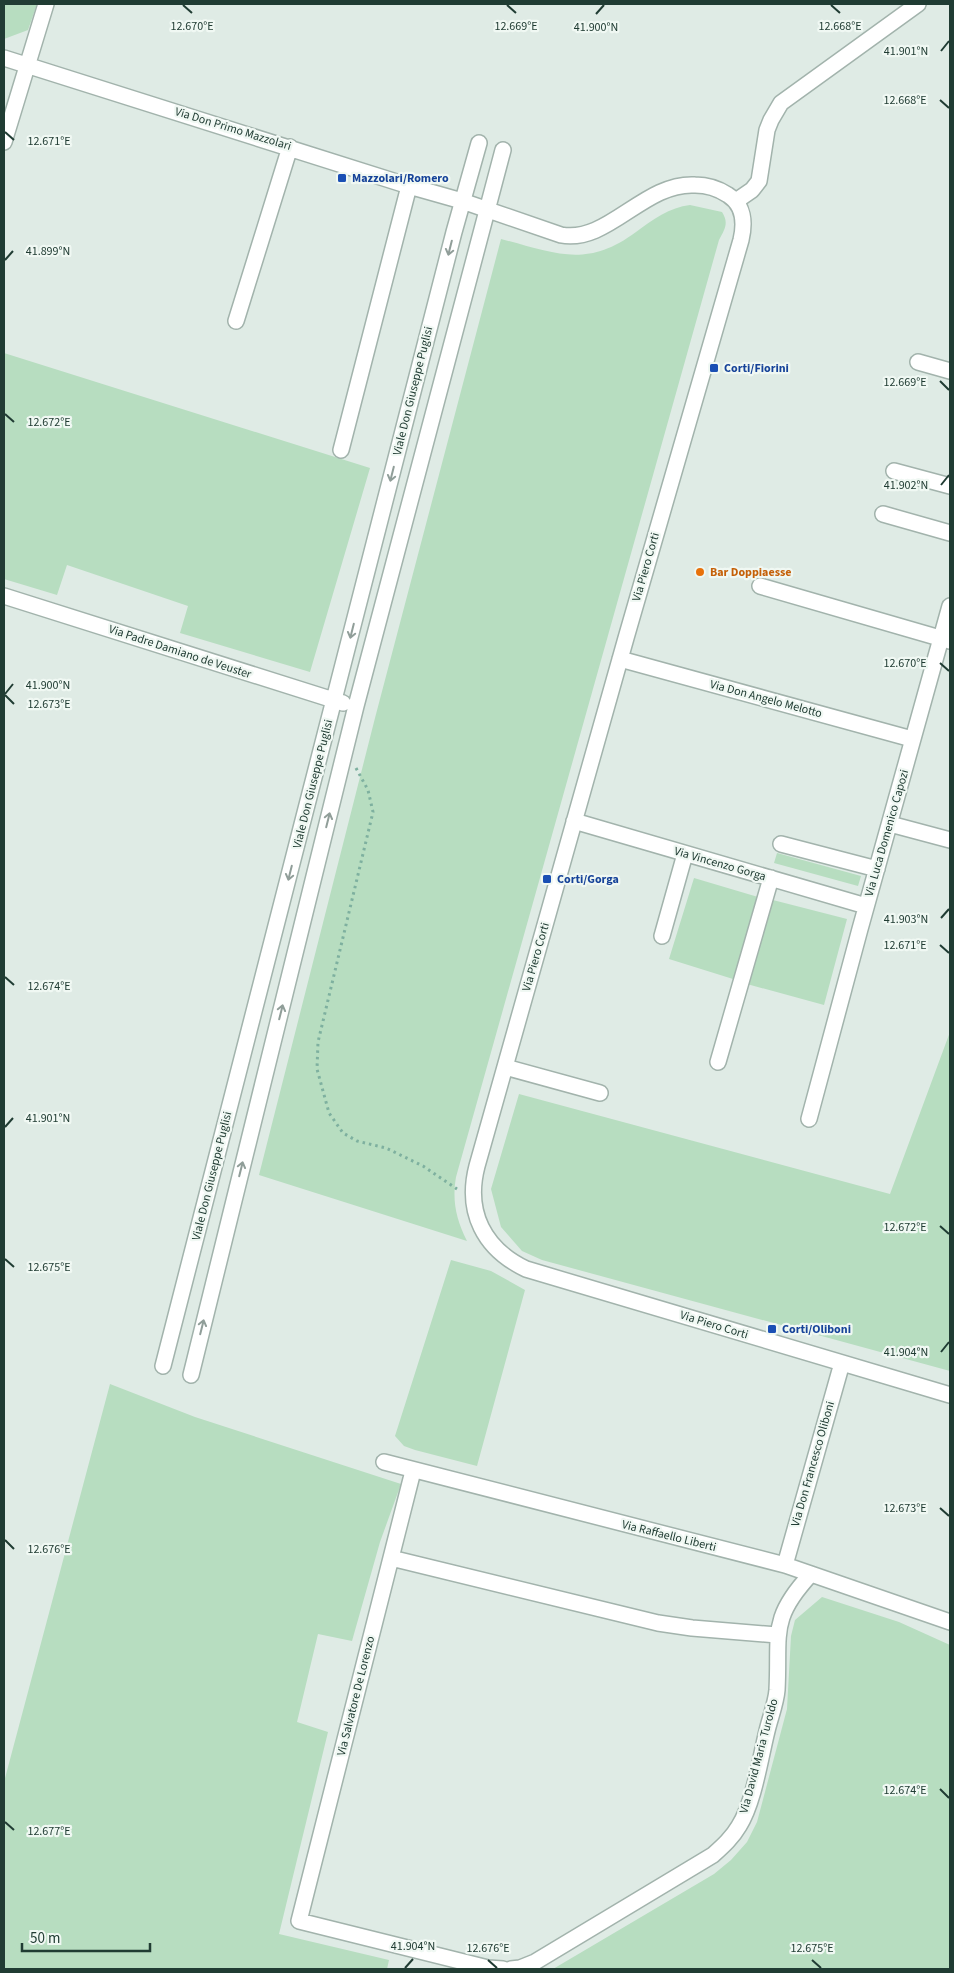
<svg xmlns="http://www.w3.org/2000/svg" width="954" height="1973" viewBox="0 0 954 1973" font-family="'Source Sans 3',sans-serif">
<rect width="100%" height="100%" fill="#dfebe5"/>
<path fill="#b7ddc0" d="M4 4H37L28 30 4 39Z
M690 205 722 212C729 223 725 229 719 240L456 1177C452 1201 456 1219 467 1241L259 1175 375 718 501 239C555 253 586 269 636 232 652 220 670 207 690 205Z
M4 353 370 468 310 672 180 633 188 606 67 565 57 595 4 579Z
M777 853 861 876 858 886 774 863Z
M694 878 758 897 733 979 669 959Z
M769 899 847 919 824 1005 747 984Z
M950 1032V1371L542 1260 522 1251 501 1227 491 1189 519 1094 890 1194Z
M451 1260 491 1271 525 1290 477 1466 415 1450 404 1446 395 1436Z
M110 1384 195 1417 401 1484 380 1542 352 1641 318 1634 297 1722 328 1732 279 1934 389 1960 387 1969H4V1782Z
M822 1597 899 1622 950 1645V1969H553L714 1874 731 1860 747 1842 757 1822 787 1709 791 1636 795 1620Z"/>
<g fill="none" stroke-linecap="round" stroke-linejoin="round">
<g stroke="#a2b3ac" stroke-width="18">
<path id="minor" d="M4 58 409 186 462 201 561 235C608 244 644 182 695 185 707 185 719 189 728 195 744 205 745 223 741 240L626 638 477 1166C465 1212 484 1249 526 1269L950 1395
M4 142 46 4
M736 201 752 190 759 181 767 130 771 120 781 103 918 4
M236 321 290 147
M918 362 950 371
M341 450 409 186
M894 471 950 486
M883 514 950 533
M760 586 950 641
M4 596 343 703
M620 659 912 739
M574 821 866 906
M890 824 950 840
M781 844 877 869
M662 936 685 854
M718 1062 771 878
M505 1067 600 1093
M809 1119 860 929 950 606
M163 1366 454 232 479 143
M191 1375 356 706 503 150
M384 1462 785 1565 950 1622
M413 1471 299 1921 488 1968 503 1969
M391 1558 658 1623 692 1628 777 1635
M785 1565 842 1363
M511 1969 520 1968 535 1962 713 1855C723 1846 732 1838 739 1826 754 1802 760 1759 767 1731 770 1718 776 1703 777 1690 780 1634 769 1619 811 1574"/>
</g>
<path stroke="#7eb09f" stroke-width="3" stroke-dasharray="2.5 4" stroke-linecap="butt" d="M356 768 368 790 373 812 318 1042 317 1069 329 1113 343 1133 357 1141 386 1148 423 1166 457 1189"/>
<use href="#minor" stroke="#fff" stroke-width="15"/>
</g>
<defs><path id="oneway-shaft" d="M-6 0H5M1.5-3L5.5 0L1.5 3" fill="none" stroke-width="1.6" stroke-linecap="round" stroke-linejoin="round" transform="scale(1.25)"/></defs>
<g stroke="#909e99">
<use href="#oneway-shaft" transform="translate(450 248) rotate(104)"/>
<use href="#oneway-shaft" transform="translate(392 474) rotate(104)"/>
<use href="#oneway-shaft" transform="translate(352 631) rotate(104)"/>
<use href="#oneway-shaft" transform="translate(328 820) rotate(-76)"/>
<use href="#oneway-shaft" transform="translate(290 873) rotate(104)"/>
<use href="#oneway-shaft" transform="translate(281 1012) rotate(-76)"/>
<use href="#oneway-shaft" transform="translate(241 1169) rotate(-76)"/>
<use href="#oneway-shaft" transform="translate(202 1327) rotate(-76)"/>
</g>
<path fill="none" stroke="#203c33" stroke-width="2" d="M183 5 192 13M507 5 516 13M831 5 840 13M596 14 604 5M941 51 949 41M940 100 949 108M5 132 14 140M5 260 13 251M940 381 949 390M5 414 14 422M941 485 949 475M940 663 949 671M5 694 13 684M5 695 14 704M941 918 949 909M940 945 949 953M5 977 14 985M5 1127 13 1118M940 1226 949 1234M5 1259 14 1267M941 1352 949 1342M940 1508 949 1516M5 1540 14 1549M940 1789 949 1798M5 1822 14 1830M488 1960 497 1968M812 1960 821 1968M405 1968 413 1959"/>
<g fill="#1a4fb4" stroke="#f0f8f3" stroke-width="2">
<rect x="337" y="173" width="10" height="10" rx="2.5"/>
<rect x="709" y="363" width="10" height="10" rx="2.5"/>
<rect x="542" y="874" width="10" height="10" rx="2.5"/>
<rect x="767" y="1324" width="10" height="10" rx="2.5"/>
</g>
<circle fill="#e8710a" stroke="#f0f8f3" stroke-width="2" cx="700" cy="572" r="5"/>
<g text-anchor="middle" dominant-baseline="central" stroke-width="4.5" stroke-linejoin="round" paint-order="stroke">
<g font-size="12" fill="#203c33" stroke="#f0f8f3">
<text transform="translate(233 129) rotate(17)">Via Don Primo Mazzolari</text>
<text transform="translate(413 391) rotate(-76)">Viale Don Giuseppe Puglisi</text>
<text transform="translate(646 567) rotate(-74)">Via Piero Corti</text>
<text transform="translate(180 652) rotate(18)">Via Padre Damiano de Veuster</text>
<text transform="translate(766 699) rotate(15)">Via Don Angelo Melotto</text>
<text transform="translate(313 784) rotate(-76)">Viale Don Giuseppe Puglisi</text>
<text transform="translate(887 833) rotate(-74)">Via Luca Domenico Capozi</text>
<text transform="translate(720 864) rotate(16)">Via Vincenzo Gorga</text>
<text transform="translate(536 957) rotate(-74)">Via Piero Corti</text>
<text transform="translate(212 1176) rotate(-76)">Viale Don Giuseppe Puglisi</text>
<text transform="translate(714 1325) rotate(17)">Via Piero Corti</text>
<text transform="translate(813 1464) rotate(-74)">Via Don Francesco Oliboni</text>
<text transform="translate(669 1536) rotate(14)">Via Raffaello Liberti</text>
<text transform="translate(356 1696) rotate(-76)">Via Salvatore De Lorenzo</text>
<text transform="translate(759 1756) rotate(-75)">Via David Maria Turoldo</text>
</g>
<g font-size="12" font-weight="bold" fill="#164399" stroke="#f0f8f3" text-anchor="start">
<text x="352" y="178">Mazzolari/Romero</text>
<text x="724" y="368">Corti/Fiorini</text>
<text x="557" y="879">Corti/Gorga</text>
<text x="782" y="1329">Corti/Oliboni</text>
</g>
<g font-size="12" font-weight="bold" fill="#c56008" stroke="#f0f8f3" text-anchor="start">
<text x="710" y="572">Bar Doppiaesse</text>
</g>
</g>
<g font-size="12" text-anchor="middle" fill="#203c33" stroke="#f0f8f3" stroke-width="4.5" stroke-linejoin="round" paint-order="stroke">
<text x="192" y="30">12.670°E</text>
<text x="516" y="30">12.669°E</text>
<text x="840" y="30">12.668°E</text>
<text x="596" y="31">41.900°N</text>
<text x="906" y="55">41.901°N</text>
<text x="905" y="104">12.668°E</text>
<text x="49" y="145">12.671°E</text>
<text x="48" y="255">41.899°N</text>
<text x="905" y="386">12.669°E</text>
<text x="49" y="426">12.672°E</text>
<text x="906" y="489">41.902°N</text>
<text x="905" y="667">12.670°E</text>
<text x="48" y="689">41.900°N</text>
<text x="49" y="708">12.673°E</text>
<text x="906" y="923">41.903°N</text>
<text x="905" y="949">12.671°E</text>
<text x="49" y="990">12.674°E</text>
<text x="48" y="1122">41.901°N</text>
<text x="905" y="1231">12.672°E</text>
<text x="49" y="1271">12.675°E</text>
<text x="906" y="1356">41.904°N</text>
<text x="905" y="1512">12.673°E</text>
<text x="49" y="1553">12.676°E</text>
<text x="905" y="1794">12.674°E</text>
<text x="49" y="1835">12.677°E</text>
<text x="413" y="1950">41.904°N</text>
<text x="488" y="1952">12.676°E</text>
<text x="812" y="1952">12.675°E</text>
</g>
<rect width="954" height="1973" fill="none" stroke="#203c33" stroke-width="10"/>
<path d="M22 1943v8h128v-8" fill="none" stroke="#203c33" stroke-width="2.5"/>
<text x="30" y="1943" font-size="15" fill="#203c33" stroke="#f0f8f3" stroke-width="4" paint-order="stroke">50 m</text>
</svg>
